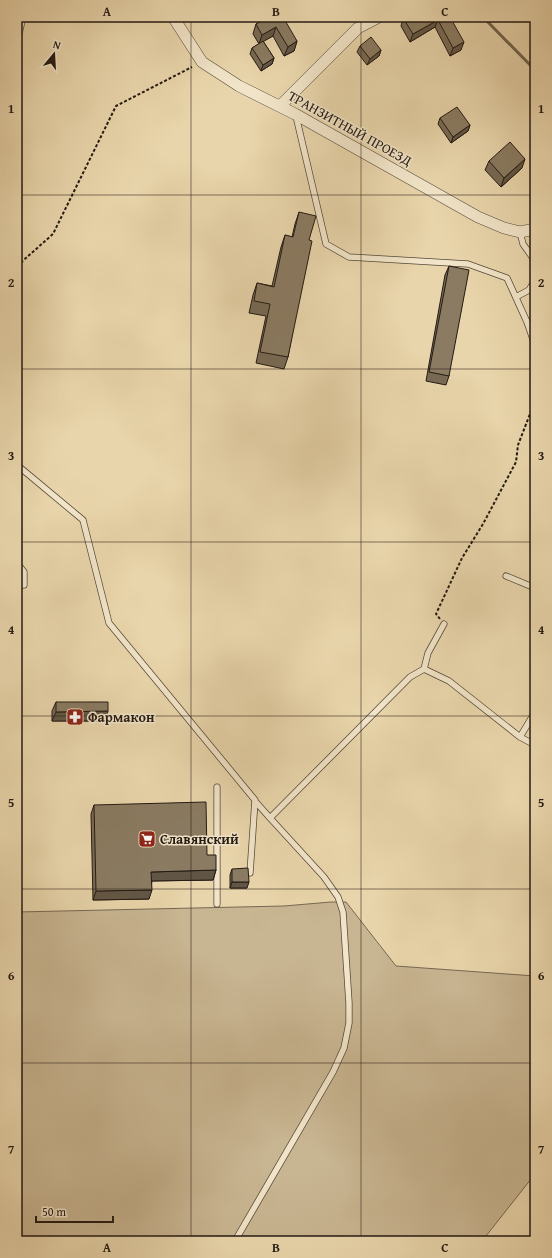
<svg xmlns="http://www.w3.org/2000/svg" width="552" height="1258" viewBox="0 0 552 1258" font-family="'Gentium Book Plus',serif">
<rect width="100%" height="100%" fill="#e9d5ab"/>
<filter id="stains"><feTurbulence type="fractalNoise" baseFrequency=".005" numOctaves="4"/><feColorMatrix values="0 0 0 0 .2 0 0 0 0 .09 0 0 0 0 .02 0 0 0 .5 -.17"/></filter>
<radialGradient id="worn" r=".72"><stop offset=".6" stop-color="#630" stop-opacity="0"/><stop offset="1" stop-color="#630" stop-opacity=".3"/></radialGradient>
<path fill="#c8b591" stroke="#766852" d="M331 902H346L396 966 535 976V1174L482 1241H17V912L284 906Z"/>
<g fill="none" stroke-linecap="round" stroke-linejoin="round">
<path stroke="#72644f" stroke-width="3" d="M483 17 535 70"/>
<g stroke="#554939" stroke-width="7">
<path id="lane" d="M17 42 23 17
M17 55V73
M296 116 326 244 349 257 468 264 507 278 527 322 535 345
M520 232 523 244 535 261
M516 297 529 290 535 280
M17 465 83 520 109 623 255 800 250 873
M17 563 24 572V585H17
M506 576 535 588
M424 669 428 653 444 624
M520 737 535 712
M217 787V904
M255 801 270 818 410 677 424 669 449 681 520 737 535 745
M235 1241 333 1072 344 1048 349 1023V1003L343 912 338 897 324 877 270 818"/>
</g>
<g stroke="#554939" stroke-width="12">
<path id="street" d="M173 17 202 62 239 86 295 114 478 217 504 228 520 232 535 229
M280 106 358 28 379 17"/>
</g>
<path stroke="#241a13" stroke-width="2" stroke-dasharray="3 2" stroke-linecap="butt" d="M17 266 53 234 116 106 192 67
M440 619 436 614 462 558 483 524 516 462 518 445 535 401"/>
<use href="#lane" stroke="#f1e4c8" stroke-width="5.5"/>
<use href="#street" stroke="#f1e4c8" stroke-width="11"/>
</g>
<path fill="#776a54" stroke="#241a13" d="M269 17 297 41 294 51 284 56 273 36 263 41 274 58 272 64 261 71 250 54 252 48 259 44 253 34 256 24Z
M450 17 461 50 450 56 435 27 410 42 401 26 403 18Z
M360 46 381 50 379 56 367 65 357 52Z
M440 118 470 125 468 131 451 143 438 124Z
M489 161 522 168 501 187 485 170Z
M535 184V203L534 204 533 190Z
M299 212 309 240 288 357 284 369 256 363 266 316 249 313 253 295 257 283 272 286 281 247 285 235 292 237 295 224Z
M449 266V376L446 385 426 381 445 275Z
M535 456V469L532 468Z
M56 702 105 721H52V711Z
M94 805 207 855 216 870 213 880 152 881 149 899 93 900 91 814Z
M232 869 247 888H230V875Z"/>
<path fill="#615645" stroke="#241a13" d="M438 20 435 27 410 42 413 34Z
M276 27 273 36 259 44 262 35Z
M297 41 294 51 284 56 288 47Z
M464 42 461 50 450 56 453 48Z
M381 50 379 56 367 65 370 59Z
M274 58 272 64 261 71 263 65Z
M470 125 468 131 451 143 453 137Z
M525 159 522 168 501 187 504 178Z
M108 711 105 721H52L56 712Z
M216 870 213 880 148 881 151 872Z
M232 882H249L247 888H230Z
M152 890 149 899 93 900 96 891Z"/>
<path fill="#8a7b62" stroke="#241a13" d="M269 17H283L297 41 288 47 276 27 262 35 256 24Z
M406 17H450L464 42 453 48 438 20 413 34 403 18Z
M371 37 381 50 370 59 360 46Z
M263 41 274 58 263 65 252 48Z
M457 107 470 125 453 137 440 118Z
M510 142 525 159 504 178 489 161Z
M299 212 316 216 309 240 312 241 288 357 260 352 270 304 254 301 257 283 274 287 285 235 293 237Z
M449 266 469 270 449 376 429 372Z
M56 702H108V711L56 712Z
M206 802 207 855H216V870L151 872 152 890 96 891 94 805Z
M248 868 249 882H232V869Z"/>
<path fill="none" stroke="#241a13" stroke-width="1" stroke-opacity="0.55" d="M191 17V1241M361 17V1241M17 195H535M17 369H535M17 542H535M17 716H535M17 889H535M17 1063H535"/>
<defs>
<g id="pharmacy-square" transform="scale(0.9)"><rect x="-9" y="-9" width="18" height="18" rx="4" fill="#8f2418" stroke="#f1e4c8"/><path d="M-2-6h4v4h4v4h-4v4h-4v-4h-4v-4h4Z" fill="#fff"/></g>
<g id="supermarket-square" transform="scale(0.9)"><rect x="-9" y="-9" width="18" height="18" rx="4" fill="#8f2418" stroke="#f1e4c8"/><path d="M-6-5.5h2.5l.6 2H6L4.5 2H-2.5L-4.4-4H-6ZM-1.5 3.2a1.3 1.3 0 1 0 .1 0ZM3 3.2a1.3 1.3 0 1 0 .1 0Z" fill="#fff"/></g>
</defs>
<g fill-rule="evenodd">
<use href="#pharmacy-square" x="75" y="717"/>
<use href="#supermarket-square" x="147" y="839"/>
</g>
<g text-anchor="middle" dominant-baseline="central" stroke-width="3" stroke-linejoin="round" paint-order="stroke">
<g font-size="14" fill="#241a13" stroke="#f1e4c8">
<text transform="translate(350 128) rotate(29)">ТРАНЗИТНЫЙ ПРОЕЗД</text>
</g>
<g font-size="14" font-weight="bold" fill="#241a13" stroke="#f1e4c8" text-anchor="start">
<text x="88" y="717">Фармакон</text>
<text x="160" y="839">Славянский</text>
</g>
</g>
<rect width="552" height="1258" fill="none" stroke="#e9d5ab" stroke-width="44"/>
<g transform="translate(54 54) rotate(18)" stroke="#f1e4c8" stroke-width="3" paint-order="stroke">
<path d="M0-3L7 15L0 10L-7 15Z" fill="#241a13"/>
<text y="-6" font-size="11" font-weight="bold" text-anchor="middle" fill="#241a13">N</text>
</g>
<path d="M36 1216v6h77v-6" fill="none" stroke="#241a13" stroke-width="2"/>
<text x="42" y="1216" font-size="12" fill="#241a13" stroke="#f1e4c8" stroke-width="3" paint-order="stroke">50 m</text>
<rect x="22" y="22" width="508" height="1214" fill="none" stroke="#241a13" stroke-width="1.5"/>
<g font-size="13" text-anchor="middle" font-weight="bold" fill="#241a13">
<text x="107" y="16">A</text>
<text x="276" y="16">B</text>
<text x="445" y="16">C</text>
<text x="11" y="113">1</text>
<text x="541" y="113">1</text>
<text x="11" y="287">2</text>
<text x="541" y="287">2</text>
<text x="11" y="460">3</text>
<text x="541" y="460">3</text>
<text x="11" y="634">4</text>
<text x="541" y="634">4</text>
<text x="11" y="807">5</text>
<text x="541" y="807">5</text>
<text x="11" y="980">6</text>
<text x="541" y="980">6</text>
<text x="11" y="1154">7</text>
<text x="541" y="1154">7</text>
<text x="107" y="1252">A</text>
<text x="276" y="1252">B</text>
<text x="445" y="1252">C</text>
</g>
<rect width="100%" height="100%" filter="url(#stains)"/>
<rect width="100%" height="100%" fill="url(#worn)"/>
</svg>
